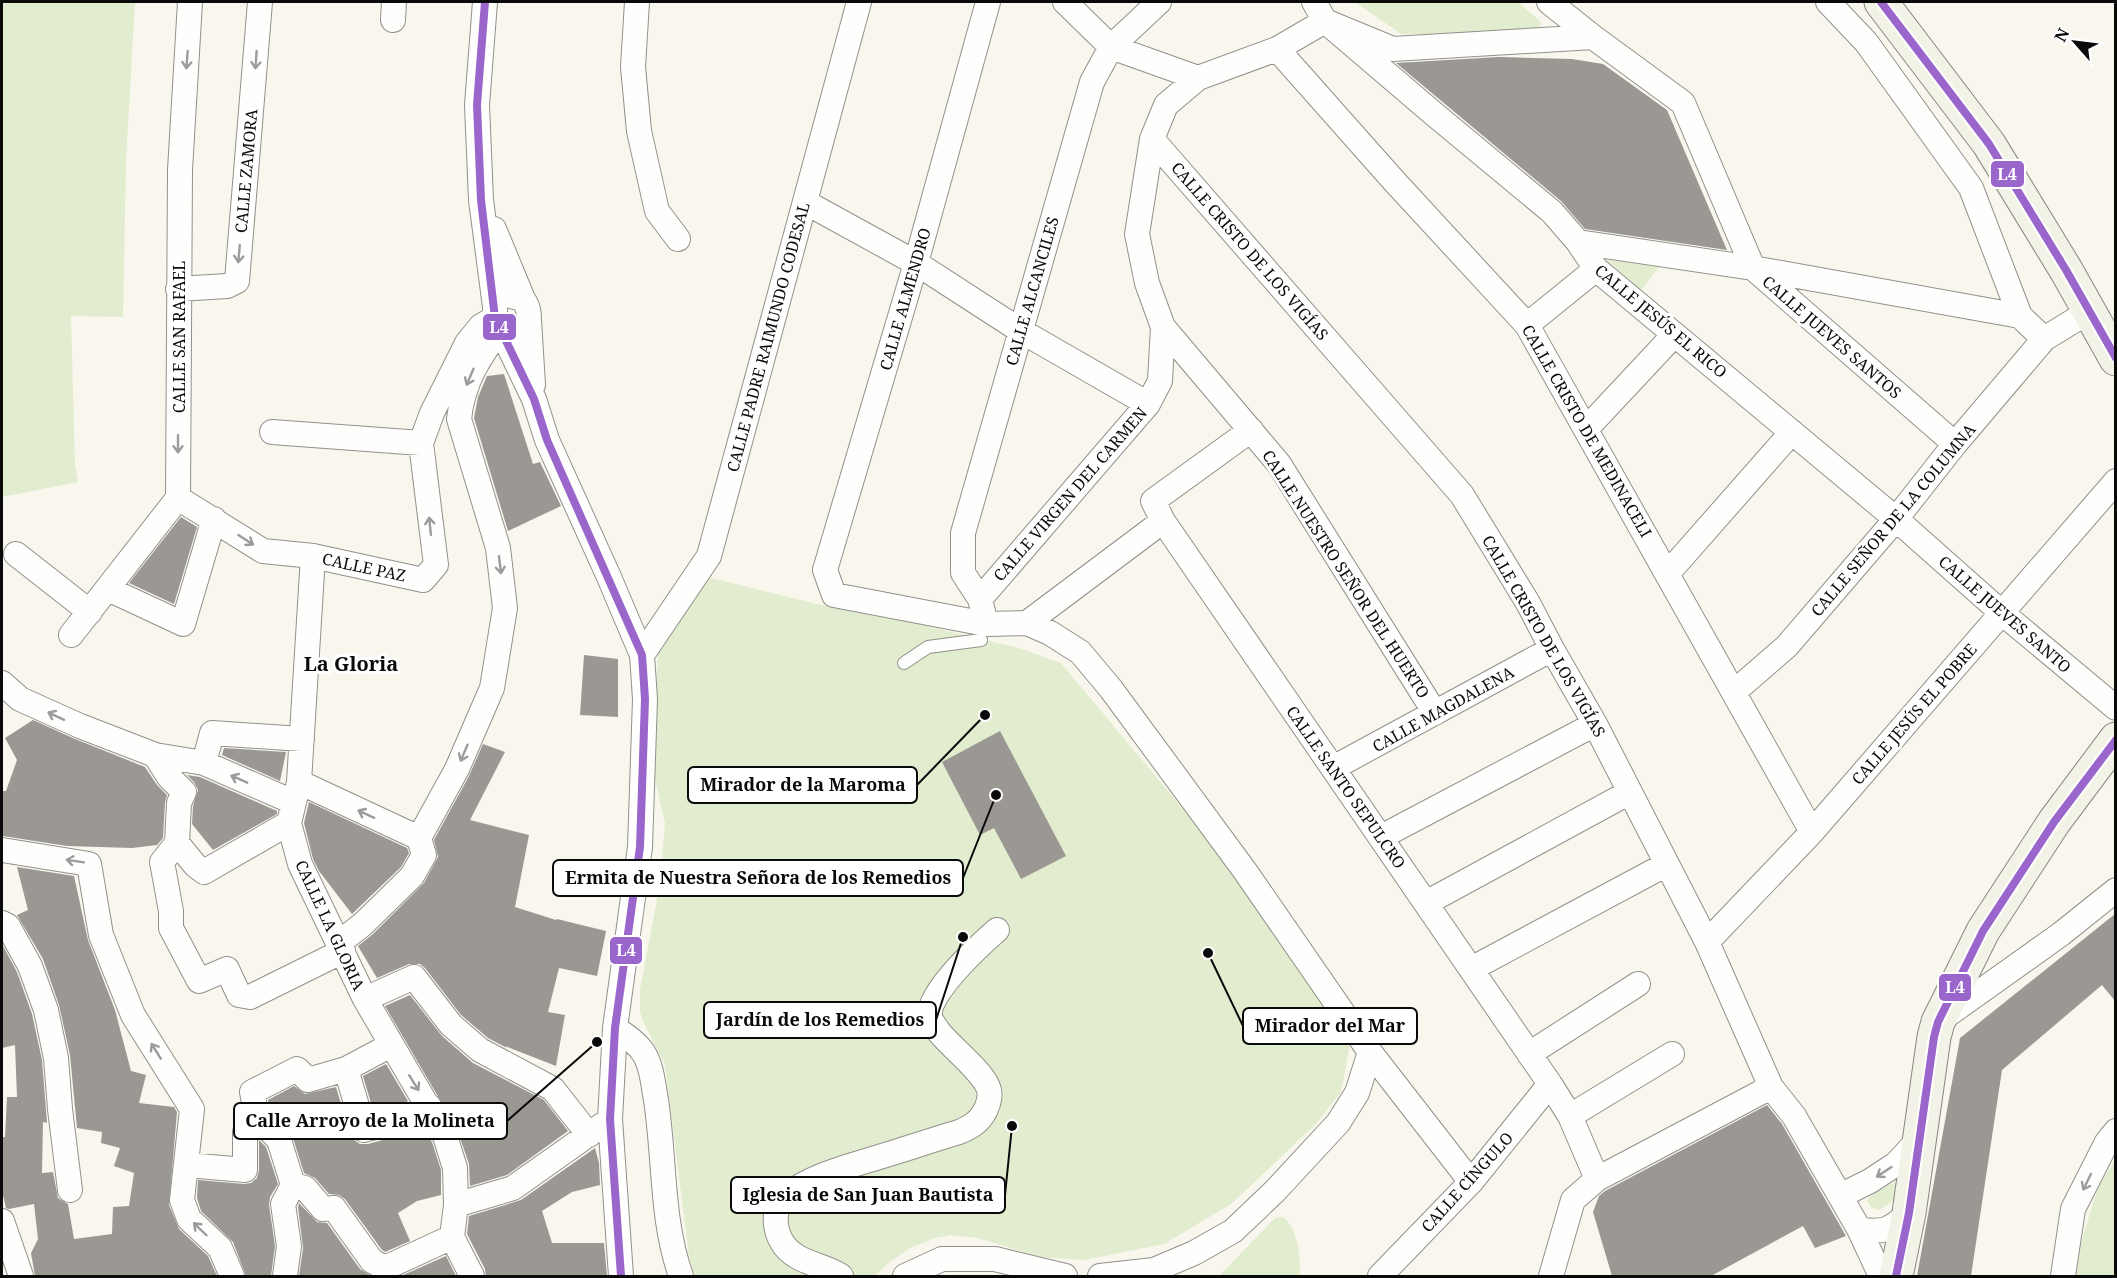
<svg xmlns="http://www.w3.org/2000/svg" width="2117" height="1278" viewBox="0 0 2117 1278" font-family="'Noto Serif',serif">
<rect width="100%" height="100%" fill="#f9f6ed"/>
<path fill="#e1edce" d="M2 2H135L126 161 123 317 71 316 75 466 78 482 2 497Z
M1355 2H1518L1541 22 1536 34H1401Z
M1601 255 1664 261 1641 290Z
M707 577 825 606H843L1022 649 1061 663 1203 833 1350 1044 1341 1092 1316 1124 1231 1204 1164 1244 1084 1260 1040 1257 978 1238 950 1235 935 1238 910 1248 890 1262 874 1276H695L689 1256 665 1065 643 1021 640 1012V990L660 883 665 823 652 766 658 650Z
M2115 1161V1276H2076L2078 1253 2099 1184Z
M1901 1179C1898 1195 1893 1203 1879 1210L1871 1207 1867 1201C1873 1190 1890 1186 1901 1179Z
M1283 1217C1298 1228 1301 1259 1300 1276H1219L1275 1218Z"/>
<path fill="#9b9893" d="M1499 57 1572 59 1603 64 1667 110 1727 250 1585 229 1561 201 1396 63Z
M504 374 533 464 540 462 561 506 508 531 474 418 478 397 487 376Z
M181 517 197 527 174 604 129 583Z
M584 655 618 659V717L580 715Z
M33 720 75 739 145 767 157 785 167 795 165 802 163 838 157 845 132 848 67 846 3 836 2 791H6L17 760 5 738Z
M1000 731 1066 856 1021 879 994 828 980 835 942 762Z
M483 744 505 752 470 820 529 835 515 907 556 920 557 919 606 931 597 976 559 968 548 1012 565 1015 556 1066 505 1046 507 1048 488 1038 461 1015 425 968 420 964H409L377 978 358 946 373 934 424 883 438 857 434 840 469 776Z
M224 748 286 752 280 781 222 755Z
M187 775 200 777 277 811V814L213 850 192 824 193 806 198 790 194 782Z
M309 802 407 848 409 853 401 867 352 914 319 871 313 859 304 823Z
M17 867 74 876 88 940 115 1010 131 1071 146 1075 139 1103 174 1107 177 1112 169 1205 179 1229 208 1256 217 1276H35L31 1253 38 1239 34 1204 9 1209 6 1208 2 1191V1137H5L7 1097H17L15 1045 2 1048V944L17 972 32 1014 42 1060 47 1123 43 1122 42 1173 53 1172 58 1198 68 1204 74 1239 112 1234 113 1207 129 1206 134 1173 114 1166 120 1148 101 1143 102 1132 77 1128 70 1055 59 1005 43 959 17 915 28 910Z
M2115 914V1001L2102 985 2002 1070 1971 1276H1917L1960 1038Z
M410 995 442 1036 473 1063 544 1100 568 1131 507 1175 470 1186 469 1164 457 1129 385 1006Z
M386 1064 408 1101 399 1106 374 1113 363 1076Z
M294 1086 305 1094 336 1087 350 1134 354 1140 360 1144H368L408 1133 422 1126 432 1142 441 1170V1195L417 1201 398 1213 410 1241 385 1252 382 1250 345 1199 339 1195 329 1194 315 1178 304 1173 292 1135 270 1110 268 1100Z
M1767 1105 1782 1124 1846 1236 1815 1248 1803 1226 1711 1276H1612L1593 1212 1599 1196 1605 1191Z
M259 1140 266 1147 278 1184 270 1197 269 1205 275 1246 271 1276H246L233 1242 201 1211 197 1198 198 1180 244 1184 251 1183 257 1178 259 1170Z
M595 1148 599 1163 600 1185 572 1192 542 1211 552 1243H604L607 1276H486L485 1269 467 1234 469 1216 521 1200Z
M299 1203 317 1222 327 1223 360 1269 371 1276H299L303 1248 298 1207Z
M446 1256 456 1276H401Z"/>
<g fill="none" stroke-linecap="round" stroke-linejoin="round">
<g stroke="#92908c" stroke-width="14">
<path id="lane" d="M904 663 928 647 981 640"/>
</g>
<g stroke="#92908c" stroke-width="26">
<path id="street" d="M485 2 477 105 481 200 495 307V318L534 399 547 440 609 577 642 655 645 699 640 847 615 1028 610 1119 621 1276
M637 2 633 67 639 131 657 211 678 239
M988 2 916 263 825 570 834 595 986 624 1027 623 1050 633 1080 652 1111 689 1245 871 1370 1052 1471 1182
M1065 2 1111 47 1198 78
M1314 2 1325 21 1434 114 1552 212 1578 242 1596 269 1896 519 2002 613 2116 708
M1549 2 1593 37 1683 103 1753 268 1955 444
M1828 2 1866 42 1971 188 2020 316 2044 339 2088 312
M393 20 394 2
M1277 49 1395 182 1527 325 1812 832
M1152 139 1462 495 1528 603 1552 649 1595 724 1707 942 1771 1087 1794 1116 1859 1229 1881 1276
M805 202 916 263 1021 331 1148 404
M494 229 523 299
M1578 242 1753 268 2020 316
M178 289 227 286 237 281 260 2
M529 320 533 385
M1527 325 1596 269
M1163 327 1279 464 1435 713
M501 328C524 336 537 320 523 299L511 296
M1587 428 1674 335
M1251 430 1153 501 1163 521 1550 1084 1570 1116 1597 1179
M272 432 421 443
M178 498 263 551 313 556 423 580 436 565 421 443 432 413 467 343 481 326 495 318
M16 554 90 612
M313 556 299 782 289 823 300 864 365 999 445 1136 455 1168 456 1205 452 1237
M1668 573 1792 432
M108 589 183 624 214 519
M980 599 963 573V533L1092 82 1111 47 1159 2
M1027 623 1163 521
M986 624 980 599 1148 404 1160 381 1163 327 1147 283 1137 234 1152 139 1166 105 1198 78 1277 49 1325 21 1393 49 1593 37
M71 635 178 498 180 170 190 2
M642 655 709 556 859 2
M2 683 20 699 80 726 155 755 204 763 293 802
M1734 692 1787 646 1896 519 1955 444 2044 339
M155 755 169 777 184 792 179 803 177 843 195 865 204 872 289 823
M204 763 212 733 302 739
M1333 768 1552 649
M299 782 419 838
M1381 837 1595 724
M177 843 162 862 171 911V928L199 981 227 969 239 995 250 997 343 951
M2 850 89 864 101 935 133 1015 192 1109 182 1200 189 1219 220 1248 232 1276
M1426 903 1630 792
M2 923 8 926 30 966 46 1010 56 1058 60 1109 70 1190
M1707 942 1812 832 2116 481
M339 943 363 924 412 876 424 855 419 838 457 769 492 688 505 608 498 548 459 419C463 382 479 357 501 328
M1471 969 1667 864
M365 999 414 977 451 1025 480 1050 553 1089 589 1135
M1939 1021 2061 934 2116 890
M615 1028C625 1035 636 1042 643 1052 652 1066 653 1084 656 1100 665 1159 661 1220 681 1276
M1529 1054 1638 984
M346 1069 364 1130 404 1119 429 1106
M1570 1116 1672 1054
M257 1117 252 1092 297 1069 308 1080 346 1069 391 1045
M257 1117 279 1140 293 1185
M187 1165 245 1170V1132L257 1117
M293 1185 305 1188 323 1209 334 1208 372 1261 385 1268 452 1237
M1840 1196 1870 1181 1896 1164 1921 1137
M456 1205 513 1188 602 1125
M2 1221 21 1276
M1859 1229C1884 1234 1891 1229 1909 1213
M452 1237 472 1276
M285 1276 289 1246 283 1204 293 1185
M841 1276C823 1264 794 1263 782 1242 774 1229 772 1207 786 1196 809 1176 850 1166 879 1157 906 1149 932 1140 959 1132 971 1127 980 1122 986 1109 989 1103 991 1093 988 1087 981 1070 952 1048 939 1032 936 1027 931 1022 930 1016 927 993 981 944 997 930
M905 1276 942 1259H995L1065 1276
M1100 1276 1154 1270 1194 1253 1233 1231 1275 1191 1338 1123 1357 1093 1370 1052
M1380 1276 1471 1182 1550 1084
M1551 1276 1573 1200 1597 1179 1771 1087
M2063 1276 2073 1209 2107 1142 2116 1131"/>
</g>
<g stroke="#888783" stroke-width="35">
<path id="secondary" d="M1881 2 1989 144 2066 270 2116 359
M1896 1276 1909 1213 1934 1037 1938 1022 1983 931 2054 822 2116 739"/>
</g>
<use href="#lane" stroke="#fefefc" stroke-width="12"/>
<use href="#street" stroke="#fefefc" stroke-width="24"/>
<use href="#secondary" stroke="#f3f2e7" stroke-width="33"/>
<g stroke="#fff" stroke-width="12">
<path id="bus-1" d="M485 2 477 105 481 200 495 318 534 399 547 440 642 655 645 699 640 847 615 1028 610 1119 621 1276
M1881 2 1989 144 2066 270 2116 358
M1896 1276 1909 1213 1934 1037 1938 1022 1983 931 2054 822 2116 740"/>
</g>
<use href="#bus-1" stroke="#9a66cc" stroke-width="8"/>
</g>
<defs><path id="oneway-shaft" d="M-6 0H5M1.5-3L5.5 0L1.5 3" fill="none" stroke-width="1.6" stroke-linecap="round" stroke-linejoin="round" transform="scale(1.5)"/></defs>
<g stroke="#9c9c9b">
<use href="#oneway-shaft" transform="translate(187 60) rotate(94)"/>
<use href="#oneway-shaft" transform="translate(256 60) rotate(94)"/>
<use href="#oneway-shaft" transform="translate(239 254) rotate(95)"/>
<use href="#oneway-shaft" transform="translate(470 377) rotate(113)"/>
<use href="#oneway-shaft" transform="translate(178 444) rotate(90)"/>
<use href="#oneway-shaft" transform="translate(430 526) rotate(-96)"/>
<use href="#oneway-shaft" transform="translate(246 540) rotate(33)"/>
<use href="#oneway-shaft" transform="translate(500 565) rotate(83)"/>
<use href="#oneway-shaft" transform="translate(56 716) rotate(-155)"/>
<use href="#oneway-shaft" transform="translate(464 753) rotate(113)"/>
<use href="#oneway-shaft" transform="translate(239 779) rotate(-156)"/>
<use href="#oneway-shaft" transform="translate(366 814) rotate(-155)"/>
<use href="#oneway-shaft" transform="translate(75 861) rotate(-171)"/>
<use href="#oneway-shaft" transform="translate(156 1051) rotate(-122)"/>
<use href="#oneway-shaft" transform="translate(414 1083) rotate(58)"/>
<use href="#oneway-shaft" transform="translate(1884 1172) rotate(147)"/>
<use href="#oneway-shaft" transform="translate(2087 1182) rotate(116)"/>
<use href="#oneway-shaft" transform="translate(200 1229) rotate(-136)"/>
</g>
<g text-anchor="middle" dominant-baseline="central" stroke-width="6" stroke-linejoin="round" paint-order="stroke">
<g font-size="16" fill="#0a0a0a" stroke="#fff">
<text transform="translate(246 171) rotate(-85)">CALLE ZAMORA</text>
<text transform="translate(1250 251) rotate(49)">CALLE CRISTO DE LOS VIGÍAS</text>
<text transform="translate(1032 291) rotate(-74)">CALLE ALCANCILES</text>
<text transform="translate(905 299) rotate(-74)">CALLE ALMENDRO</text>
<text transform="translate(1661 321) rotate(40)">CALLE JESÚS EL RICO</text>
<text transform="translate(179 337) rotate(-90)">CALLE SAN RAFAEL</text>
<text transform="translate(768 337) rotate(-75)">CALLE PADRE RAIMUNDO CODESAL</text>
<text transform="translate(1832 337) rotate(41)">CALLE JUEVES SANTOS</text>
<text transform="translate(1587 431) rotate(60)">CALLE CRISTO DE MEDINACELI</text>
<text transform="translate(1070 494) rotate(-49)">CALLE VIRGEN DEL CARMEN</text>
<text transform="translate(1893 520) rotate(-50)">CALLE SEÑOR DE LA COLUMNA</text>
<text transform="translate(364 567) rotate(12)">CALLE PAZ</text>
<text transform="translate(1346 574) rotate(57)">CALLE NUESTRO SEÑOR DEL HUERTO</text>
<text transform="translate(2005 614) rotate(41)">CALLE JUEVES SANTO</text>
<text transform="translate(1544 636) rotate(60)">CALLE CRISTO DE LOS VIGÍAS</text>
<text transform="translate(1443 709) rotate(-29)">CALLE MAGDALENA</text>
<text transform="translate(1914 714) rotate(-49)">CALLE JESÚS EL POBRE</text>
<text transform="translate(1346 787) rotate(55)">CALLE SANTO SEPULCRO</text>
<text transform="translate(330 925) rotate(65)">CALLE LA GLORIA</text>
<text transform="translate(1467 1182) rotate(-48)">CALLE CÍNGULO</text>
</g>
<g font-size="20" font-weight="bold" fill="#0a0a0a" stroke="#fff">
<text x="351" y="663">La Gloria</text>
</g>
</g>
<path fill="none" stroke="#0a0a0a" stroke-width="2" d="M985 715L917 785M996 795L963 878M963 937L936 1020M1208 953L1243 1026M597 1042L507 1121M1012 1126L1005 1195"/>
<g fill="#0a0a0a" stroke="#fff" stroke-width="2">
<circle cx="985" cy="715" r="6"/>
<circle cx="996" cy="795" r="6"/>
<circle cx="963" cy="937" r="6"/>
<circle cx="1208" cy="953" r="6"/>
<circle cx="597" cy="1042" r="6"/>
<circle cx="1012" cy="1126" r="6"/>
</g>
<g fill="#fff" stroke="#0a0a0a" stroke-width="2">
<rect x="688" y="767" width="229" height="36" rx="6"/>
<rect x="553" y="860" width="410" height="36" rx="6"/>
<rect x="704" y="1002" width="232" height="36" rx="6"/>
<rect x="1243" y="1008" width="174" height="36" rx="6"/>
<rect x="234" y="1103" width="273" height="36" rx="6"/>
<rect x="731" y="1177" width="274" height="36" rx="6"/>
</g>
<g font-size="18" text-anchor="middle" font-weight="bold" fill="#0a0a0a">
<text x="803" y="791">Mirador de la Maroma</text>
<text x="758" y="884">Ermita de Nuestra Señora de los Remedios</text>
<text x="820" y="1026">Jardín de los Remedios</text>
<text x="1330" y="1032">Mirador del Mar</text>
<text x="370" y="1127">Calle Arroyo de la Molineta</text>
<text x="868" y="1201">Iglesia de San Juan Bautista</text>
</g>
<g stroke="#fff" stroke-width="2">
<rect x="1990" y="160" width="35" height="28" rx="6" fill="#9a66cc"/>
<rect x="482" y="313" width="35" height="28" rx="6" fill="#9a66cc"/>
<rect x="609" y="936" width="34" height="29" rx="6" fill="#9a66cc"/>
<rect x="1938" y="973" width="34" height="29" rx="6" fill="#9a66cc"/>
</g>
<g font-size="16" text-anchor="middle" font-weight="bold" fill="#fff">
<text x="2007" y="180">L4</text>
<text x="499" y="333">L4</text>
<text x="626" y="956">L4</text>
<text x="1955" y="993">L4</text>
</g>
<rect width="2117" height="1278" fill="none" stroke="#0a0a0a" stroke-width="6"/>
<g transform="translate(2075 42) rotate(298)" stroke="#ffffff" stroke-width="4.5" paint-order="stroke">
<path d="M0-4.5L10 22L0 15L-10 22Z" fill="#0a0a0a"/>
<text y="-9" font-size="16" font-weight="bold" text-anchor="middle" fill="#0a0a0a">N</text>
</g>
</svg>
